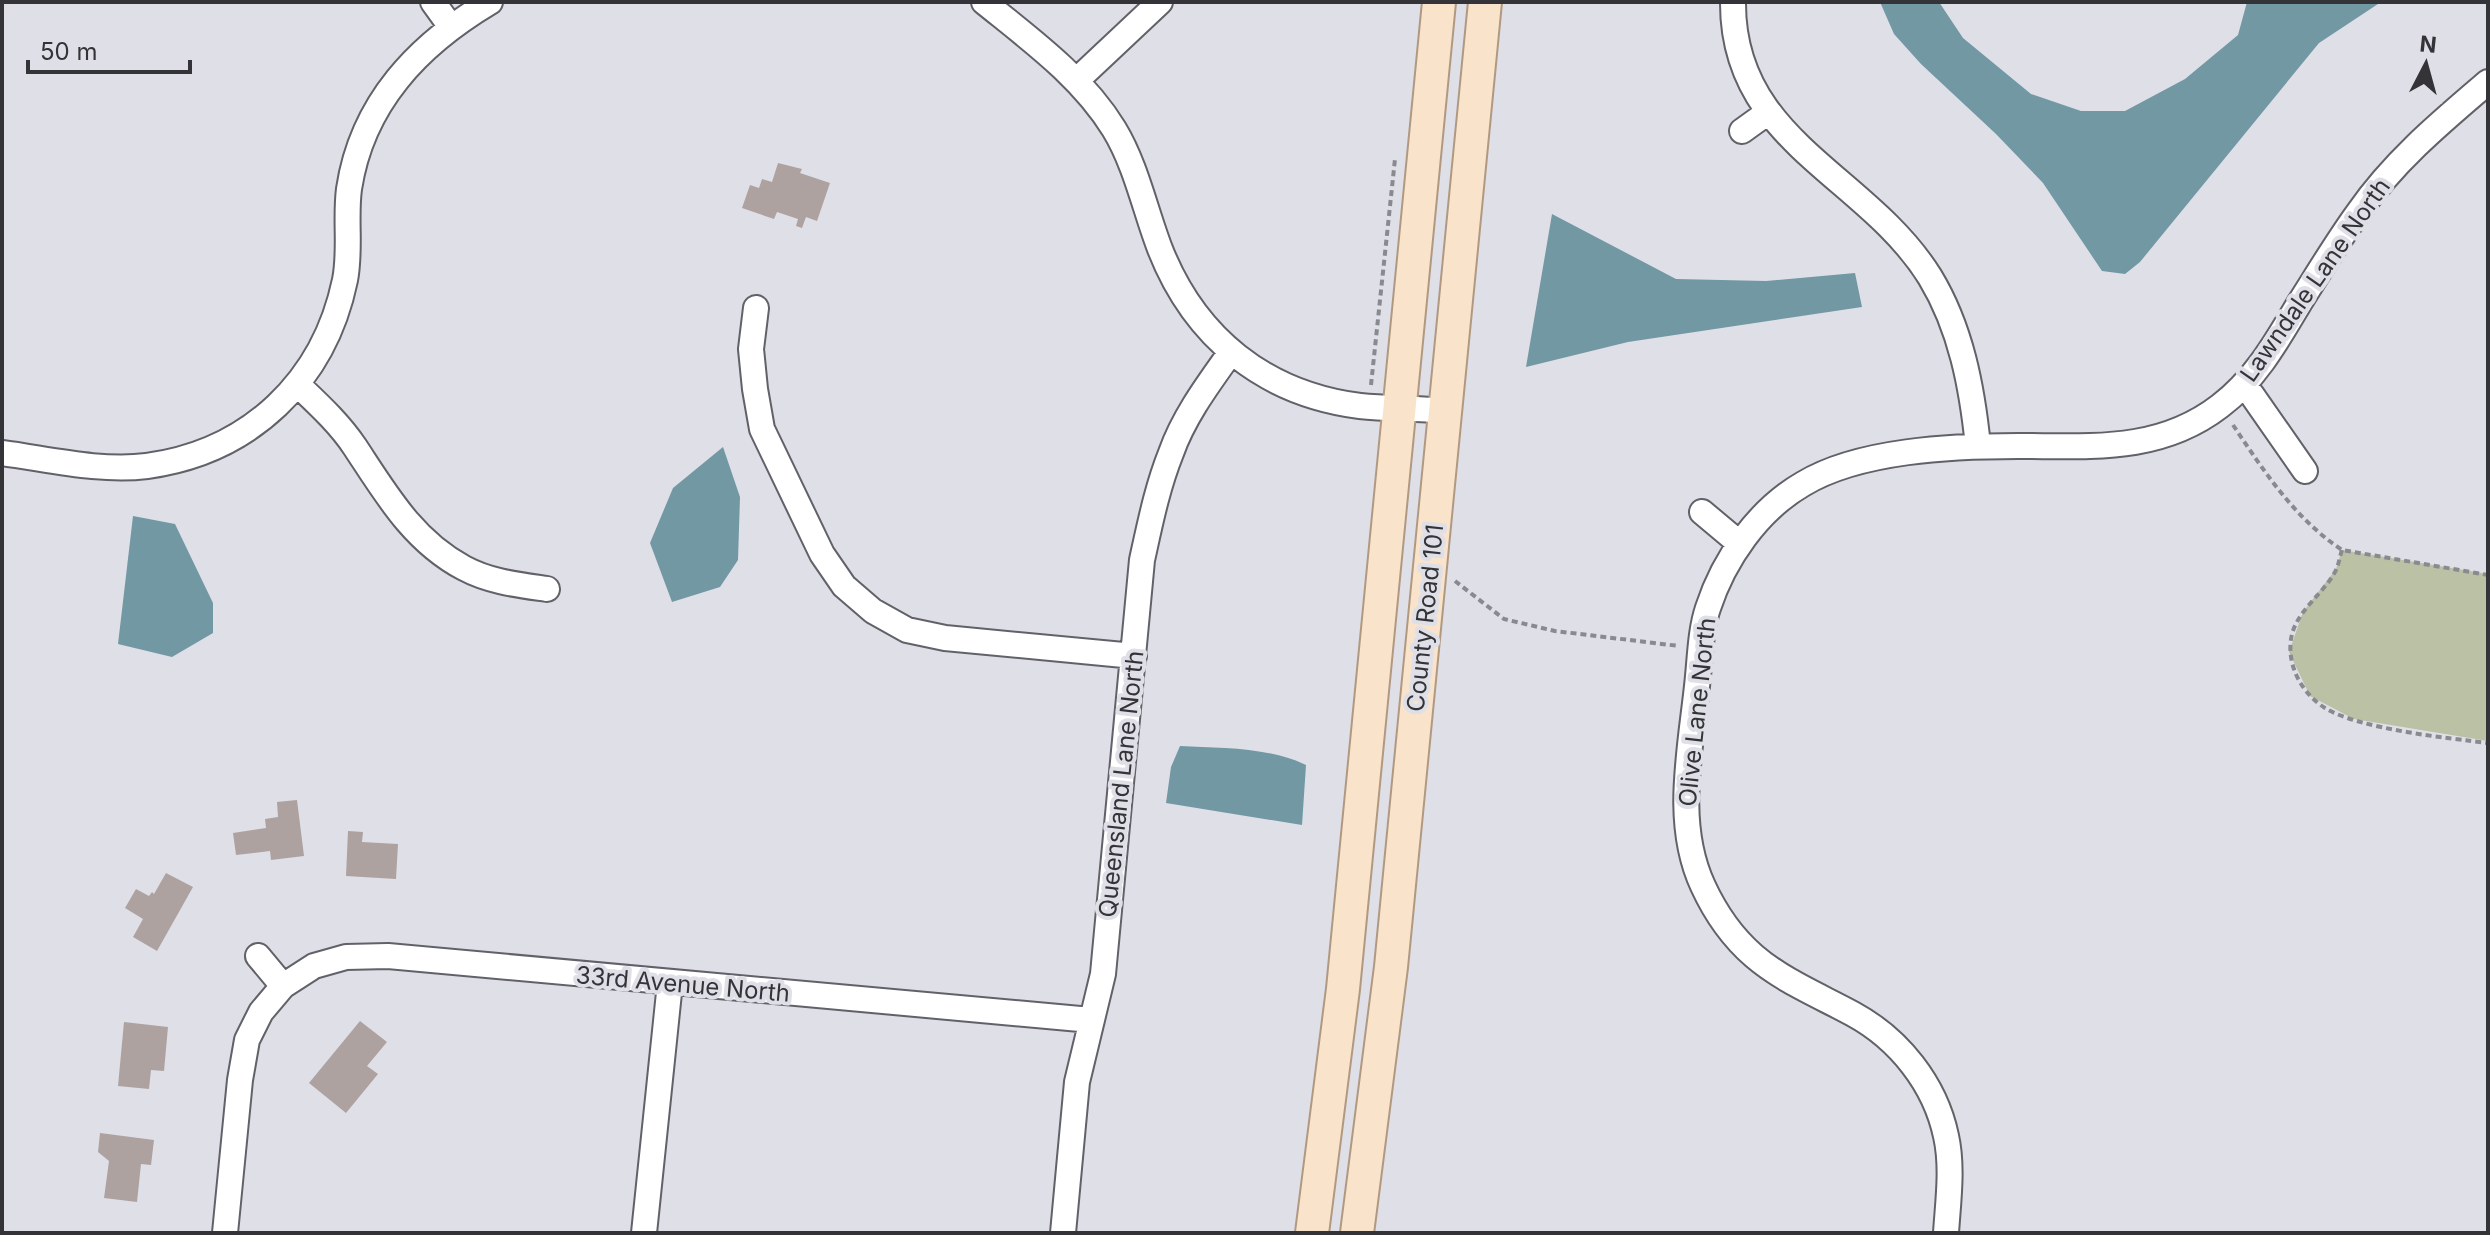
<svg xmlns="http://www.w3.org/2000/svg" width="2490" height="1235" viewBox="0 0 2490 1235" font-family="Inter,sans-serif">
<rect width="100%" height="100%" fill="#dfdfe8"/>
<path fill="#bac1a4" d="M2342 550 2488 574V741L2354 719 2310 696 2289 652 2303 612 2336 569Z"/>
<path fill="#7298a3" d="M1880 2H1939L1963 38 2031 94 2081 111H2125L2185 79 2238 35 2247 2H2381L2319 43 2140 262 2125 274 2102 271 2043 183 1996 134 1921 64 1894 34Z
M1552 214 1676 279 1766 281 1855 273 1862 307 1628 342 1526 367Z
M723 447 740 497 738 560 720 587 672 602 650 543 673 488Z
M133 516 175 524 213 603V633L172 657 118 644Z
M1180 746C1220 748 1269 747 1306 765L1302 825 1166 803 1171 767Z"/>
<path fill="#ada29f" d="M778 163 802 169 800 173 830 183 817 221 806 217 802 228 796 226 798 219 777 212 774 219 742 208 750 185 759 188 762 179 772 182Z
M297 800 304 856 271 860 270 851 236 855 233 833 266 828 265 819 278 817 277 802Z
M348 831 363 832 362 842 398 844 396 879 346 876Z
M166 873 193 887 157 951 133 937 143 919 125 908 136 889 149 896 152 892 154 894Z
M360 1021 387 1042 367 1066 378 1074 346 1113 309 1083Z
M124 1022 168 1027 164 1071 151 1070 149 1089 118 1086Z
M100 1133 154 1140 151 1165 141 1164 137 1202 104 1198 109 1161 98 1152Z"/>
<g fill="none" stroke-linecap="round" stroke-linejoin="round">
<g stroke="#616169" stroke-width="28">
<path id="minor" d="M433 2 451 27
M984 2C1031 40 1082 77 1114 129 1136 165 1145 210 1160 249 1195 338 1265 394 1360 406 1388 409 1417 408 1445 411
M1733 2C1732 142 1866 174 1930 277 1961 328 1972 387 1978 446
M1076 81 1160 2
M1742 131 1767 113
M756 308 751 349 755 389 762 429 822 554 844 586 873 611 907 630 945 638 1134 656
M297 384C318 404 339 423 355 447 386 494 413 541 464 568 490 582 519 585 547 589
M2242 386 2252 395 2305 471
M2 453C48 459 100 472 147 466 250 452 324 381 345 280 351 250 345 219 349 189 362 103 418 45 490 2
M1702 512 1739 543
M258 956 283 986
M225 1233 240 1080 247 1040 261 1012 283 986 314 966 346 957 388 956 1091 1020
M644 1233 670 983
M1063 1233 1077 1082 1103 974 1142 560C1150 524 1157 488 1171 453 1184 416 1209 383 1231 352
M1946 1233C1948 1202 1953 1167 1946 1136 1935 1084 1899 1039 1853 1014 1820 996 1783 981 1754 956 1732 937 1715 912 1703 886 1674 824 1690 752 1697 686 1700 661 1700 631 1708 608 1724 559 1758 510 1803 484 1859 450 1953 446 2018 446 2091 446 2159 453 2220 406 2256 379 2278 339 2300 302 2319 272 2337 242 2358 213 2393 162 2441 122 2488 82"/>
</g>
<g stroke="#b19981" stroke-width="36">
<path id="major" d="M1312 1233 1343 989 1439 2
M1357 1233 1391 967 1485 2"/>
</g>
<path stroke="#898990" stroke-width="4" stroke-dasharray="6 4" stroke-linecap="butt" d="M1371 385 1395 159
M2233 425C2264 471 2294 518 2342 550L2488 575
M2342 550C2340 556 2339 562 2337 568 2326 592 2299 608 2292 634 2285 663 2301 693 2325 708 2359 729 2447 738 2488 743
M1455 581 1504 619 1555 631 1679 646"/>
<use href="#minor" stroke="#fff" stroke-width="24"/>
<use href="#major" stroke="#f9e3cb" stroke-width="32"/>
</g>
<g text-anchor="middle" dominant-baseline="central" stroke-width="8" stroke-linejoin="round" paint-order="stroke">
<g font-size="24" fill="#343438" stroke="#dfdfe8">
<text transform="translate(2315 280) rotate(-55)">Lawndale Lane North</text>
<text transform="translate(1425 618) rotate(-84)">County Road 101</text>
<text transform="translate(1697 712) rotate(-84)">Olive Lane North</text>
<text transform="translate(1121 784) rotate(-84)">Queensland Lane North</text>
<text transform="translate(683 984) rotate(5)">33rd Avenue North</text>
</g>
</g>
<rect width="2490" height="1235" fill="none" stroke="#343438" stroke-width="8"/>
<g transform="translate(2426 64) rotate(6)" stroke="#dfdfe8" stroke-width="6" paint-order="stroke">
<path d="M0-6L14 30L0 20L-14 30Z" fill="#343438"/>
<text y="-12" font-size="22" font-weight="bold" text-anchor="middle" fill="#343438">N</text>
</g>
<path d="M28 60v12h162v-12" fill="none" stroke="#343438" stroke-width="4"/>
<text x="40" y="60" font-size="24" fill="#343438" stroke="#dfdfe8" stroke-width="6" paint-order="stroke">50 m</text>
</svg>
